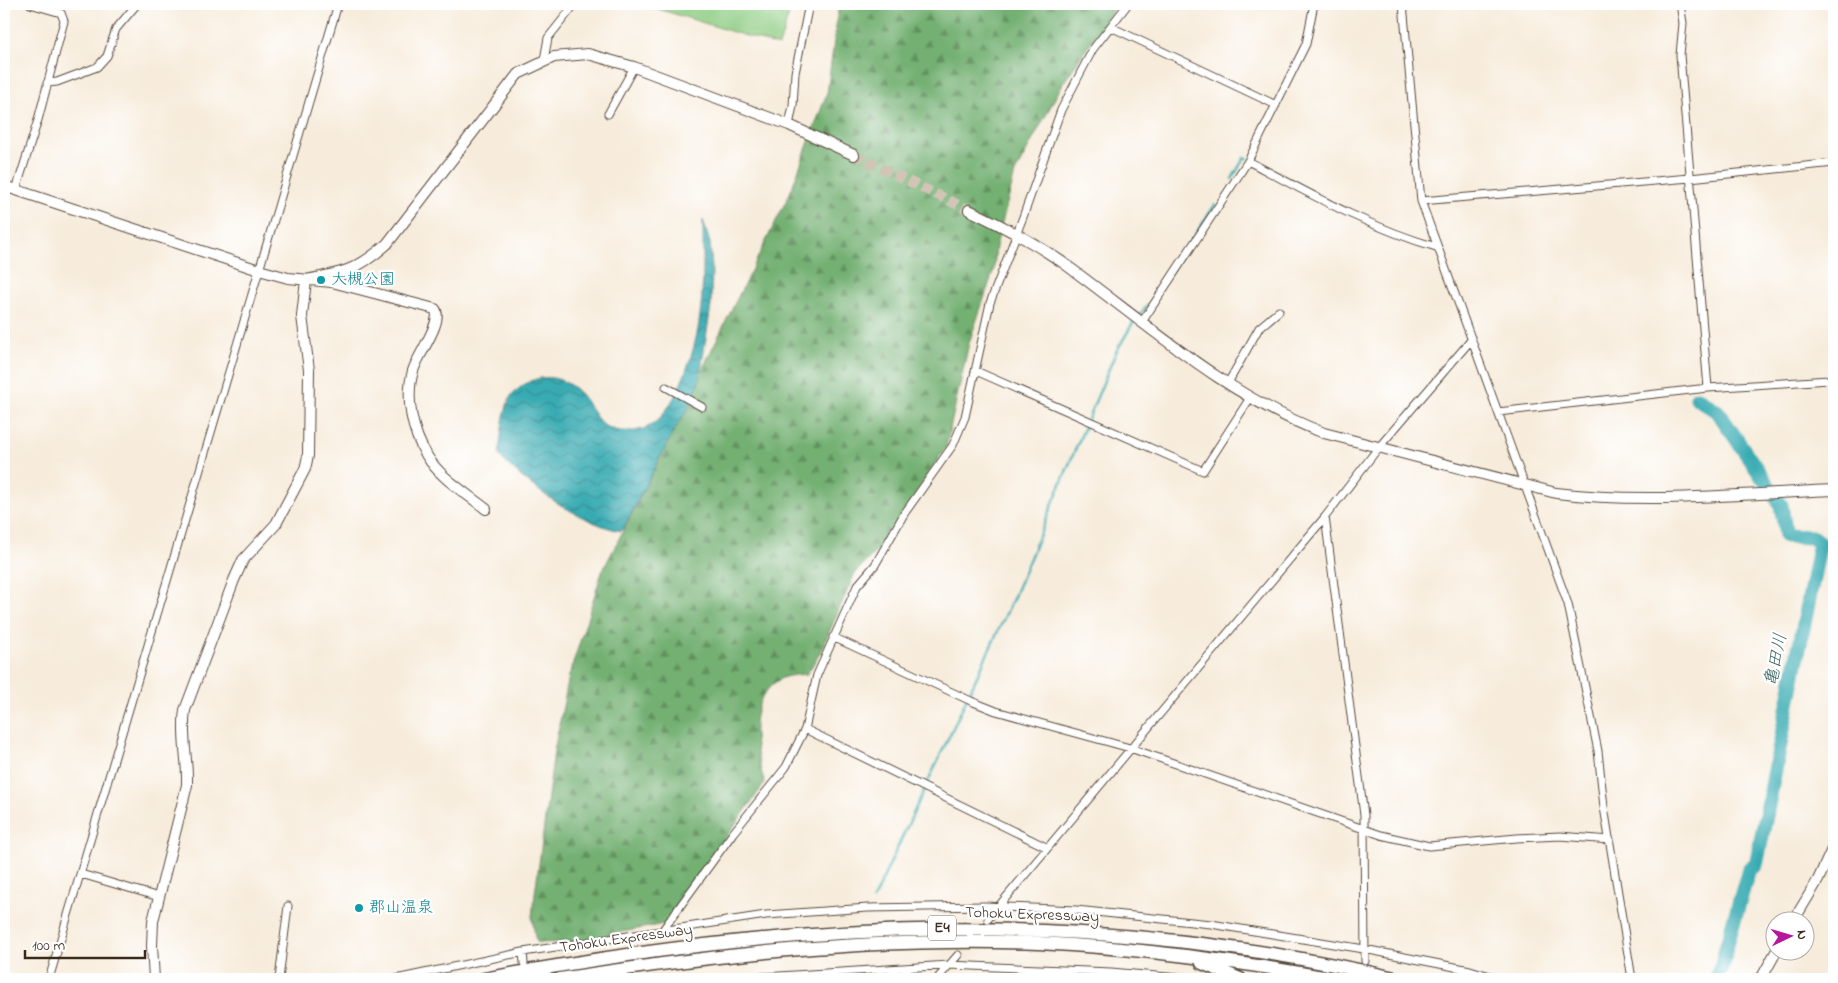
<svg xmlns="http://www.w3.org/2000/svg" width="1838" height="983" viewBox="0 0 1838 983" font-family="'Indie Flower','Klee One',sans-serif">
<defs>
<pattern id="forest-firs" width="22" height="20" patternUnits="userSpaceOnUse" patternTransform="scale(1.25)"><rect width="22" height="20" fill="#73b072"/><path d="M5 1l3.5 6h-7zM16 11l3.5 6h-7z" fill="#608f5d"/></pattern>
<pattern id="water-waves" width="16" height="10" patternUnits="userSpaceOnUse" patternTransform="scale(1.25)"><rect width="16" height="10" fill="#39abb2"/><path d="M0 5q4-4 8 0t8 0" fill="none" stroke="#318b90"/></pattern>
</defs>
<rect width="100%" height="100%" fill="#fff"/>
<filter id="ink" filterUnits="userSpaceOnUse"><feTurbulence type="fractalNoise" baseFrequency=".02" numOctaves="2"/><feDisplacementMap in="SourceGraphic" scale="10" xChannelSelector="R" yChannelSelector="G"/><feConvolveMatrix kernelMatrix="1 2 1 2 8 2 1 2 1" color-interpolation-filters="sRGB"/></filter>
<filter id="wash" filterUnits="userSpaceOnUse"><feTurbulence type="fractalNoise" baseFrequency=".0096" numOctaves="4" result="noise"/><feDisplacementMap in="SourceGraphic" scale="20" xChannelSelector="R" yChannelSelector="G"/><feGaussianBlur stdDeviation="1.12" result="paint"/><feColorMatrix in="noise" values="0 0 0 0 0 0 0 0 0 0 0 0 0 0 0 0 0 1.4 0 .05"/><feComposite in="paint" operator="in"/></filter>
<g filter="url(#wash)">
<rect width="100%" height="100%" fill="#f7ecdb"/>
<path fill="url(#forest-firs)" stroke="#576d48" d="M839 4H1117L1062 85 1015 173 996 246 994 269 969 343 946 447 882 545 855 573 820 653 807 674C799 675 787 675 780 679 744 701 754 750 765 783L664 924 570 942 538 943 535 937 532 916 554 751 569 676 602 572 648 482 713 347 790 193 827 93Z"/>
<path fill="#8fcd84" stroke="#657c51" d="M642 4H792L779 46Z"/>
<path fill="url(#water-waves)" stroke="#3a6a68" d="M703 220 710 243 712 267 711 306 699 383 687 411 675 429 624 527 621 531C584 525 522 483 499 455 501 436 502 413 511 396 513 392 519 389 522 386 542 372 563 376 580 393 590 403 595 422 609 428 624 434 647 432 659 419 679 398 695 351 699 322 704 291 703 253 703 220Z"/>
<g fill="none" stroke-linecap="round" stroke-linejoin="round">
<path stroke="#39abb2" stroke-width="2.5" d="M1309 46 1313 25
M1232 179 1244 158H1247
M1137 317 1149 304 1215 205
M873 900 1012 601 1116 352 1134 321"/>
<path stroke="#39abb2" stroke-width="15" d="M1697 398 1718 412 1781 505 1786 536 1812 537 1820 543 1757 861 1756 865 1749 869 1725 951 1724 961 1715 979"/>
</g>
</g>
<g filter="url(#ink)">
<g fill="none" stroke-linecap="round" stroke-linejoin="round">
<path stroke="#d1c5b5" stroke-width="10" stroke-dasharray="10 5" stroke-linecap="butt" d="M854 155 969 210"/>
<g stroke="#57473a" stroke-width="9">
<path id="street" d="M1403 4 1421 201 1568 604 1598 751 1604 807 1632 979
M1680 4 1683 23 1680 55 1708 388
M1111 27 1276 105
M544 60 548 38 575 4
M47 83 57 82 97 67 107 56 116 29 137 4
M608 114 634 67
M789 125 793 106 795 73 809 4
M1248 161C1310 194 1368 227 1436 247
M16 190 38 120 64 21 61 13 30 4
M1421 201 1690 178 1834 163
M1142 322 1248 161 1306 44 1314 4
M976 371 1203 471 1250 398
M1228 383 1259 328 1279 311
M666 387 702 407
M1498 412 1708 388 1829 380 1832 381 1834 413
M1325 517 1364 815 1365 961
M833 637 971 701 996 711 1130 748 1381 835 1429 846 1517 838 1560 836 1610 840
M805 729 1046 847
M81 874 159 897
M988 919 1325 517 1379 447 1472 339
M662 931 733 833 786 767 805 729 817 675 857 586 875 565 904 514 953 445 965 417 990 303 1023 217 1061 110 1093 49 1128 4
M523 952 524 963
M49 979 338 4
M279 979 288 906
M396 979 523 952 766 915 868 908 985 906 1076 910 1211 924 1364 949 1470 970 1500 979
M731 979 949 965 1111 972 1191 979
M937 979 958 955"/>
</g>
<g stroke="#57473a" stroke-width="12">
<path id="secondary" d="M4 186 259 270 288 278 332 282 435 309C444 321 417 356 413 371 405 398 412 432 427 456 440 478 466 493 486 509
M969 210C1001 225 1033 242 1062 262 1146 323 1226 396 1324 433L1556 493C1648 504 1742 494 1834 490
M154 979 152 946 153 921 187 785C188 759 181 735 185 710L234 580 243 560 276 524 305 469 308 456 309 370 302 316 306 280C343 273 358 270 387 244L518 74 554 57 588 54 634 67 789 125 854 155"/>
</g>
<g stroke="#57473a" stroke-width="12">
<path id="primary" d="M1794 920 1818 880 1834 845
M1761 979 1777 950"/>
</g>
<g stroke="#57473a" stroke-width="15">
<path id="highway" d="M1202 963 1240 979
M484 979C795 920 1088 906 1399 979
M560 979C718 953 878 937 1039 943 1139 948 1237 961 1334 979"/>
</g>
<use href="#street" stroke="#fff" stroke-width="7"/>
<use href="#secondary" stroke="#fff" stroke-width="10"/>
<use href="#primary" stroke="#fff" stroke-width="10"/>
<use href="#highway" stroke="#fff" stroke-width="12"/>
</g>
</g>
<g fill="#0f9aa8" stroke="#fff" stroke-width="2">
<circle cx="321" cy="280" r="5"/>
<circle cx="359" cy="908" r="5"/>
</g>
<g text-anchor="middle" dominant-baseline="central" stroke-width="4.5" stroke-linejoin="round" paint-order="stroke">
<rect fill="#fff" stroke="#766a62" stroke-width="1" x="928" y="915.5" width="28" height="25" rx="4"/>
<g font-size="15" font-weight="bold" fill="#3b2a1e">
<text x="942" y="928">E4</text>
</g>
<g font-size="16" fill="#0d838f" stroke="#fff" text-anchor="start">
<text x="331" y="280">大槻公園</text>
<text x="369" y="908">郡山温泉</text>
</g>
<g font-size="16" fill="#3b2a1e" stroke="#fff">
<text transform="translate(1032 915) rotate(2)">Tohoku Expressway</text>
<text transform="translate(626 939) rotate(-8)">Tohoku Expressway</text>
</g>
<g font-size="18" font-style="italic" fill="#3a6461" stroke="#fff">
<text transform="translate(1777 660) rotate(-79)">亀田川</text>
</g>
</g>
<rect width="1838" height="983" fill="none" stroke="#fff" stroke-width="20"/>
<g transform="translate(1790 936) rotate(85)"><circle r="24" fill="#ffffff" stroke="#b1aaa5"/>
<path d="M0-4L9 19L0 12L-9 19Z" fill="#b5179e"/>
<text y="-8" font-size="14" font-weight="bold" text-anchor="middle" fill="#3b2a1e">N</text>
</g>
<path d="M25 950v8h120v-8" fill="none" stroke="#3b2a1e" stroke-width="2.5"/>
<text x="32" y="950" font-size="15" fill="#3b2a1e" stroke="#ffffff" stroke-width="4" paint-order="stroke">100 m</text>
</svg>
